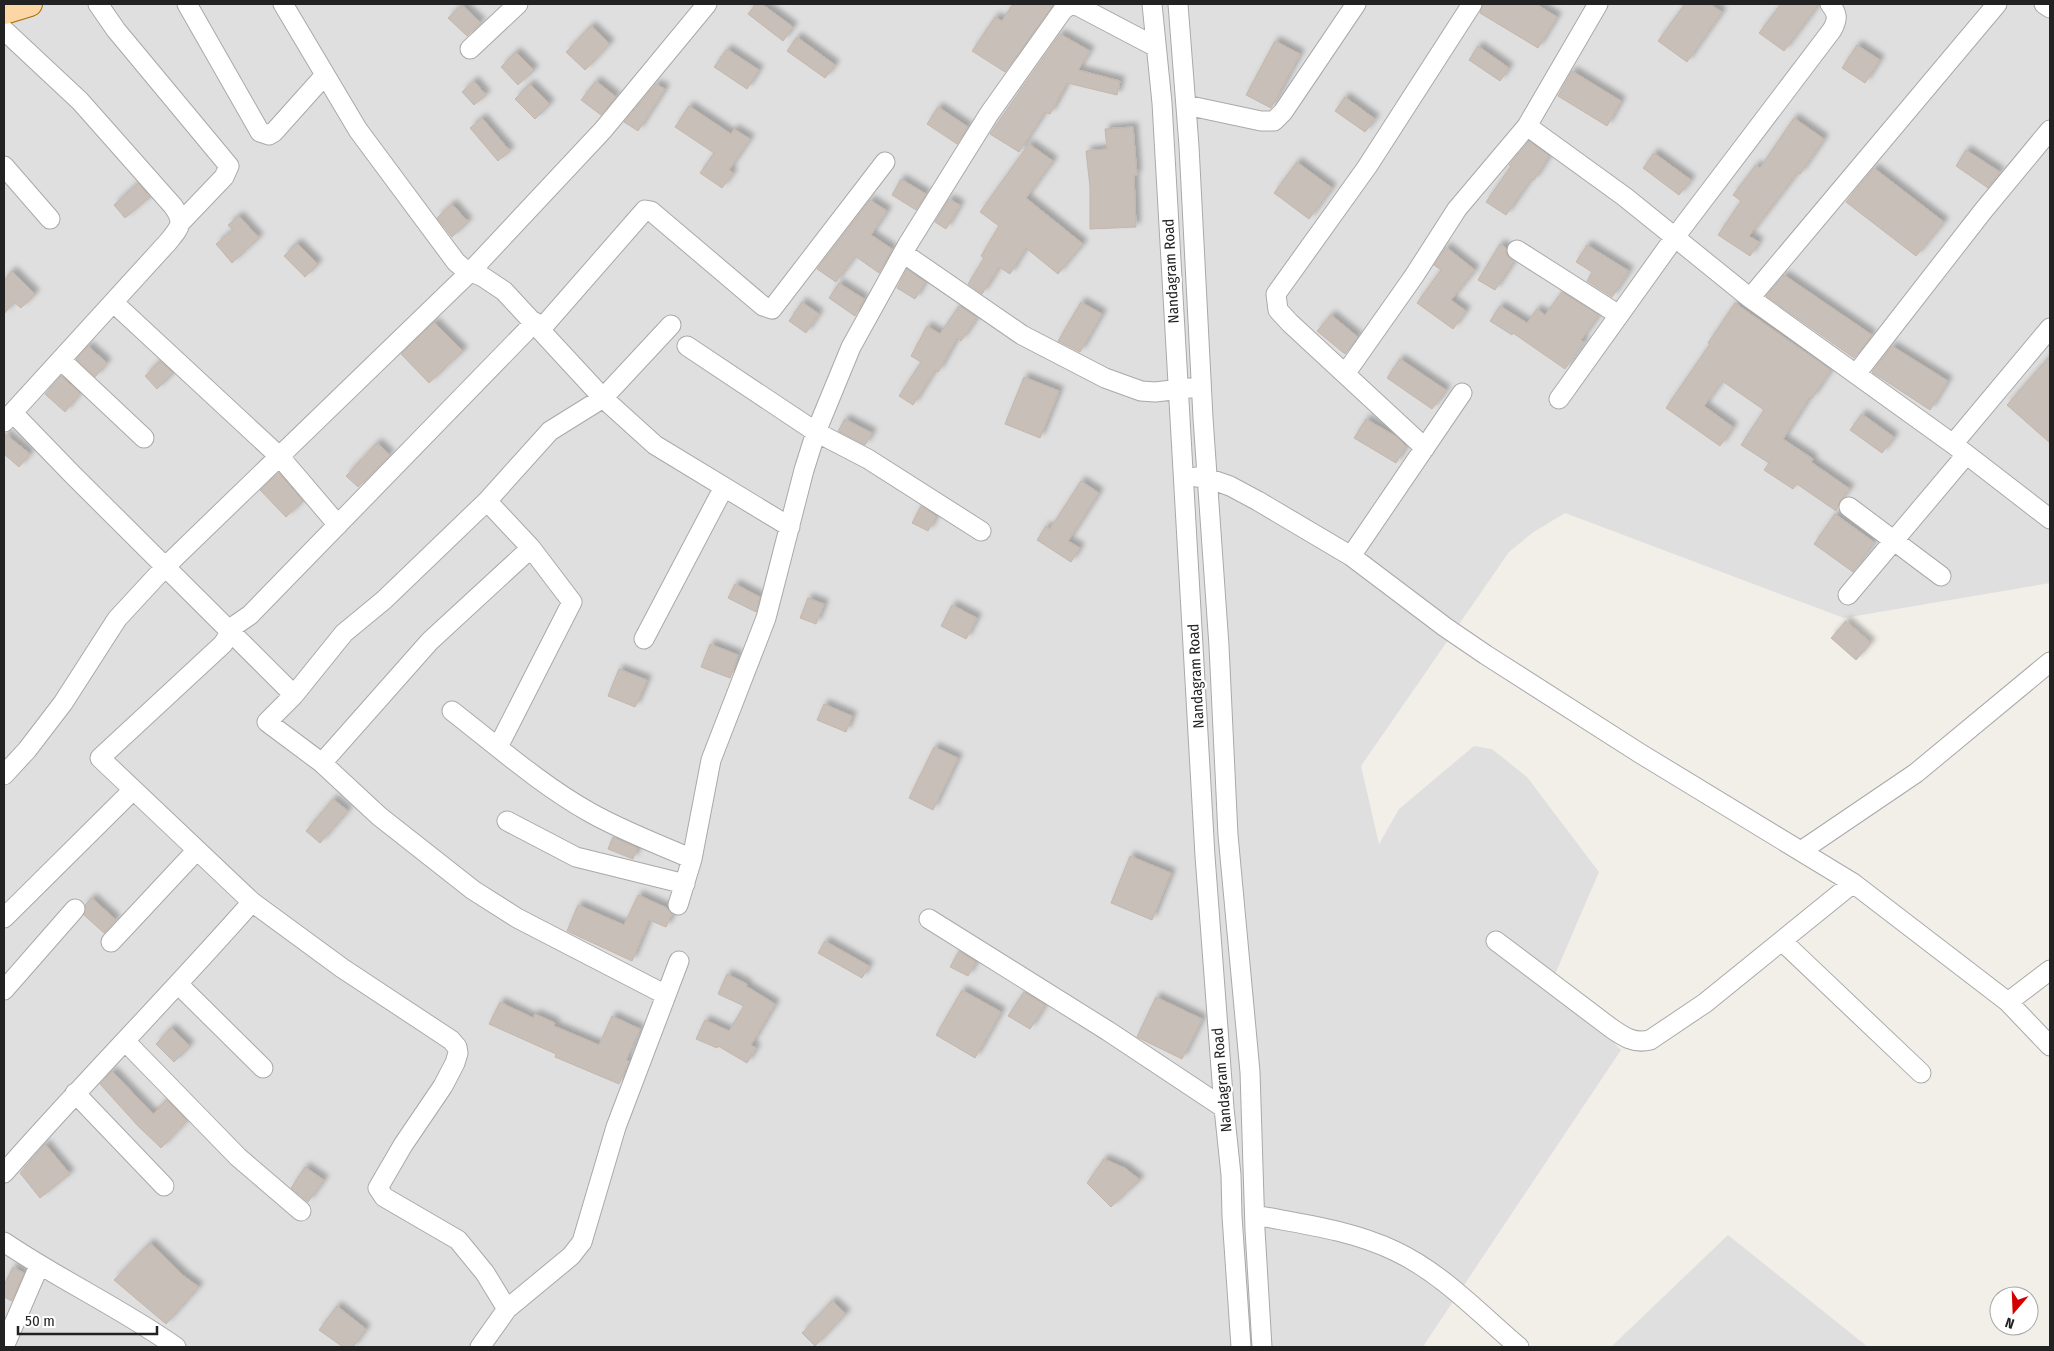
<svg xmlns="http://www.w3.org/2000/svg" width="2054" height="1351" viewBox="0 0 2054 1351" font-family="'Fira Sans Condensed',sans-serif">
<defs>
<filter id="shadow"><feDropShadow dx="4.5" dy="-4.5" stdDeviation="2.5" flood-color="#0004"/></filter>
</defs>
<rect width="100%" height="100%" fill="#f2efe9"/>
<path fill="#e0dfdf" d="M14 4H2050V583L1844 618 1565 513 1532 533 1509 552 1361 766 1379 844 1399 809 1474 746 1492 749 1527 777 1599 872 1553 979 1621 1050 1424 1345 1427 1347H4V7Z
M1728 1235 1868 1347H1611Z"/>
<path fill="#c7bfb8" stroke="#c4b6ab" filter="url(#shadow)" d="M756 4H762L793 27 783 41 748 14Z
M1013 4H1054L1005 72 972 51 995 17 1002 21Z
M1483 4H1536L1557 17 1538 48 1480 13Z
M1685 4H1710L1722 12 1687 62 1658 41Z
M1781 4H1819L1784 51 1759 33Z
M462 5 481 23 467 36 448 18Z
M591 26 610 44 585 70 566 52Z
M1060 34 1090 51 1078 70 1120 81 1117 95 1067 83 1050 114 1045 112 1019 152 990 134Z
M797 37 835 65 825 78 787 51Z
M1275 41 1300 54 1271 108 1246 95Z
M1857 45 1880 60 1865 83 1842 68Z
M1478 46 1509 68 1500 81 1469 60Z
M727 49 759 70 747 89 714 67Z
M516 52 534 70 518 85 501 67Z
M1572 71 1621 101 1607 126 1558 96Z
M474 81 486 95 474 105 462 92Z
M596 81 616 97 601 115 581 100Z
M530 84 550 104 535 119 515 99Z
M656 84 665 89 638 131 624 122Z
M1345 97 1375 119 1365 132 1335 111Z
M689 106 731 134 734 129 750 139 729 170 733 173 722 188 700 173 714 153 675 127Z
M938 107 968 127 957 144 927 124Z
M482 118 510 151 498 161 470 128Z
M1794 118 1824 139 1800 174 1798 172 1749 236 1759 242 1750 256 1718 235 1741 201 1733 195 1756 165 1760 168Z
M1133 127 1137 175H1134L1136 227 1090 229V187L1086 151 1107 149 1105 129Z
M1529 141 1549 156 1534 180 1531 179 1506 215 1486 202 1511 166 1509 165Z
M1029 144 1053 161 1026 198 1083 244 1058 274 1026 248 1010 274 999 267 982 294 968 284 984 258 981 256 999 226 980 212Z
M1966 150 2000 172 1988 188 1956 166Z
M1654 153 1691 180 1679 195 1643 168Z
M1297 162 1332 188 1309 219 1274 193Z
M1874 168 1944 222 1916 256 1846 202Z
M901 179 926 194 916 210 892 195Z
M138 183 150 197 125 218 114 205Z
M949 199 960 205 946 229 935 222Z
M870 200 887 211 871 235 892 249 879 273 855 256 836 282 817 269Z
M452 204 468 222 452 237 437 218Z
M239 216 259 238 232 263 216 244 233 230 228 225Z
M297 243 318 264 305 277 284 256Z
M1500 244 1506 248 1507 256 1514 261 1495 290 1478 280Z
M1587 245 1629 271 1612 297 1587 281 1592 272 1576 262Z
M1446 247 1475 270 1451 300 1466 311 1453 329 1417 303 1441 270 1434 265Z
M907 269 925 282 915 299 897 288Z
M12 271 35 294 21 308 14 302 4 314V280Z
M1784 275 1872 335 1854 358 1766 296Z
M839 283 864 299 855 316 829 298Z
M1562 292 1599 315 1581 340 1584 342 1565 369 1513 333 1512 335 1490 321 1500 306 1527 323 1537 309 1545 315Z
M802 302 819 314 806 333 789 321Z
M1081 302 1102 314 1080 352 1058 341Z
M1735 303 1831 370 1812 398 1810 397 1783 439 1813 459 1811 462 1850 489 1840 501 1836 511 1797 484 1793 489 1764 470 1769 463 1741 445 1764 410 1722 381 1704 406 1733 427 1720 446 1666 408 1710 344 1708 343Z
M959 306 977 317 961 341 957 338 938 372 935 370 913 405 899 396 921 362 911 356 927 326 940 334Z
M1331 315 1358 337 1345 354 1317 331Z
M434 322 463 351 429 383 401 354Z
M88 346 107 363 95 377 76 359Z
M1892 346 1948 381 1930 410 1872 372Z
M2050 356V443L2007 405Z
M1400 359 1446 390 1432 409 1387 378Z
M160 361 173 373 157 389 145 376Z
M61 376 80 393 65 412 45 394Z
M1024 377 1059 391 1040 438 1005 424Z
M1862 414 1894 437 1882 453 1850 430Z
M845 419 872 433 865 445 838 431Z
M1366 419 1397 437 1406 446 1396 463 1354 438Z
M4 433 30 454 19 467 4 454Z
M377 443 390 455 358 487 346 476Z
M279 473 303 501 286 517 260 490Z
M1081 481 1099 493 1068 541 1080 548 1071 562 1037 540 1046 526 1050 529Z
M921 506 936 516 928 531 912 523Z
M1835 514 1874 542 1853 572 1814 544Z
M735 584 760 597 756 612 728 598Z
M808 598 824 604 816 624 800 618Z
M952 605 977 618 966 639 941 626Z
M1846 621 1871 643 1856 660 1831 638Z
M710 644 738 655 730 678 701 667Z
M619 669 647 680 635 707 608 696Z
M824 704 852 716 846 732 817 720Z
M934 747 958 758 933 810 909 798Z
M333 799 348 811 320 843 306 831Z
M613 837 637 848 633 859 608 849Z
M1130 856 1171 873 1152 920 1111 903Z
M638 895 667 908 672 914 666 927 649 920 632 961 567 931 578 905 624 925Z
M92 898 116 920 104 933 84 915 85 905Z
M825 941 869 966 862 978 818 953Z
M959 951 976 962 968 976 950 967Z
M727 974 747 984 746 986 775 1004 751 1045 756 1048 747 1063 718 1046 717 1048 696 1039 705 1020 729 1031 744 1006 718 994Z
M962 990 1001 1012 975 1058 936 1035Z
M1024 992 1045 1005 1030 1029 1008 1016Z
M1156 997 1202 1019 1182 1059 1137 1037Z
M500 1002 533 1018 535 1014 555 1023 554 1026 599 1045 612 1016 640 1029 626 1060 629 1061 619 1084 555 1057 556 1054 489 1024Z
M171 1028 190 1046 174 1062 156 1044Z
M112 1071 153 1114 167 1100 187 1121 161 1148 138 1126 100 1084Z
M45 1144 70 1174 40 1198 20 1173Z
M1104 1159 1125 1168 1140 1180 1111 1207 1087 1183Z
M305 1167 324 1180 308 1202 291 1188Z
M150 1243 184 1276 199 1287 166 1324 114 1280Z
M13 1267 24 1273 12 1301 4 1297V1285Z
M832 1301 846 1314 815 1346 802 1333Z
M337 1306 366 1329 353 1347H343L319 1330Z"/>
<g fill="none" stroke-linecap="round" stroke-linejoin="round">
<g stroke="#a9a9a9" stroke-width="21">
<path id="minor" d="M98 4 116 30 229 166 224 177 181 222
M187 4 260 132 269 135 274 132 325 75
M283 4 358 130 456 262 463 268 483 277 504 291 603 398 655 445 790 527
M1152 4 1162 103 1205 856 1224 1108 1231 1175 1232 1216 1241 1347
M1178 4 1189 146 1203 418 1219 646 1228 835 1250 1072 1255 1230 1262 1347
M2044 4 2050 8
M4 30 80 101 173 206C185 223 180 227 168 242L4 422
M470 49 518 4
M1186 105 1261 121H1274L1283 112 1356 4
M1527 126 1625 197 1750 298 1953 444 2050 519
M4 166 50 219
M1517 250 1619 315
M903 253 1022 335 1105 378 1141 391 1155 392 1190 388
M1750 298 1997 4
M114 303 280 457 338 525
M541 329 645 210 651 211 763 306 772 309 885 162
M687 346 816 432 868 459 981 531
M61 360 144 438
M1345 374 1414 276 1457 209 1527 126 1598 4
M1856 374 1983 211 2050 130
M1559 399 1675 237 1832 30C1838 19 1838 14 1830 4
M13 413 72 474 294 695
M1953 444 2050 328
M1425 448 1290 323 1278 310 1276 294 1367 167 1472 4
M1196 477 1207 478 1230 486 1258 501 1351 556 1445 627 1486 655 1641 754 1853 883 2008 1002 2050 1046
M487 501 531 548 572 602 498 747
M1849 507 1941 576
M1351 556 1462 393
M1848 595 1966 455
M644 639 724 487
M452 711C497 746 541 785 591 813 623 831 658 844 692 859
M322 763 430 641 531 548
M4 775 27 750 63 703 117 619 165 567 470 272 603 130 707 4
M507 821 576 857 685 884
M1801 851 1916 773 2050 662
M678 905 692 859 711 760 766 618 804 470 816 432 851 347 908 244 989 114 1063 10 1070 5 1078 6 1156 47
M4 918 133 790
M929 919 1108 1031 1224 1108
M1496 941 1611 1028C1624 1037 1634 1044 1650 1040L1705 1003 1853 883
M1782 941 1921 1073
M111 942 196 851
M178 984 263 1068
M4 990 75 909
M666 995 517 918 473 890 379 816 322 763 267 722 294 695 344 633 384 600 487 501 550 431 603 398 671 325
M2008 1002 2050 970
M125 1041 238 1157 301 1211
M75 1093 164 1186
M4 1173C85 1081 171 994 252 902
M1255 1215C1302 1224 1351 1230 1395 1251 1442 1273 1480 1314 1519 1347
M4 1242C60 1280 121 1308 176 1347
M507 1309 485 1273 458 1240 384 1197 378 1188 403 1145 443 1086 455 1063 458 1053 457 1047 451 1040 342 968 252 902 100 758 223 644 234 626 250 615 535 322
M4 1347 39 1266
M480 1347 507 1309 571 1256 582 1242 616 1127 679 961"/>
</g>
<g stroke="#a06b00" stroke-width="26">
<path id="major" d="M4 12 30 4"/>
</g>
<use href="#minor" stroke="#fff" stroke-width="19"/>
<use href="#major" stroke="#fcd6a4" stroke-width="24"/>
</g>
<g text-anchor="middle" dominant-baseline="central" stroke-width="4.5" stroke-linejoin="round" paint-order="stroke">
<g font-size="15" fill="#222" stroke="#fff">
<text transform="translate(1171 271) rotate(-93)">Nandagram Road</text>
<text transform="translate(1196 676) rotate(-93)">Nandagram Road</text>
<text transform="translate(1222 1080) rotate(-95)">Nandagram Road</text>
</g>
</g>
<rect width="2054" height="1351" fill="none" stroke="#222222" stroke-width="10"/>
<g transform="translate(2014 1311) rotate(199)"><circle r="24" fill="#ffffff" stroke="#a7a7a7"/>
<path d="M0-4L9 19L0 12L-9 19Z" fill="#d40000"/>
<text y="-8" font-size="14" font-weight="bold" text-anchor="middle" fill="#222222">N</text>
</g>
<path d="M18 1326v8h139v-8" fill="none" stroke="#222222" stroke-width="2.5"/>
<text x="25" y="1326" font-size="15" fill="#222222" stroke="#ffffff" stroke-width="4" paint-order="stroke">50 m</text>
</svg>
